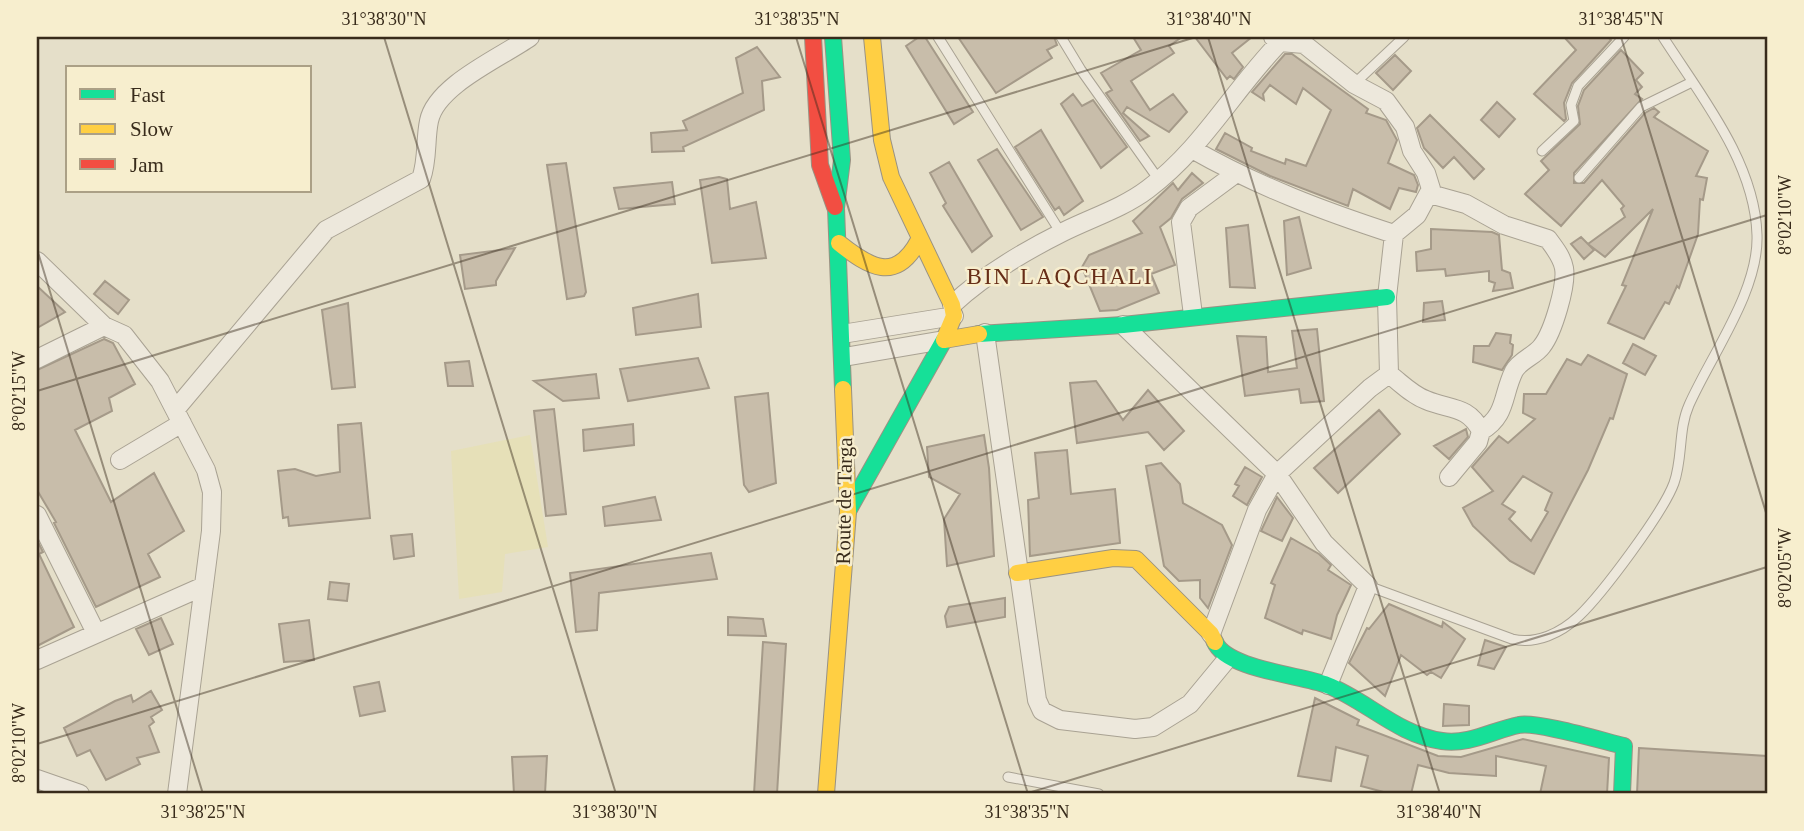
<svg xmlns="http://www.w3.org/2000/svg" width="1804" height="831" viewBox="0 0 1804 831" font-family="'Times New Roman',serif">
<rect width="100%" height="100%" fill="#e5dfc9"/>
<path fill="#e6e0b8" d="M530 435 548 547 505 554 502 592 459 599 451 451Z"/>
<path fill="#c8bdaa" stroke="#a59a89" stroke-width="2" fill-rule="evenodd" d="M919 37H925L973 112 954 124 906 46Z
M958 37H1054L1057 45 1047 50 1052 58 996 93Z
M1133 37H1182L1169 46 1174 53 1131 81 1150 110 1173 94 1187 112 1169 132 1127 107 1123 113 1149 136 1140 141 1106 93 1112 90 1101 73 1141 50Z
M1195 37H1252L1232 53 1243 67 1234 79 1230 76 1227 79Z
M1564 37H1608L1611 40 1572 83 1564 103 1566 119 1564 121 1534 94 1576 50Z
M757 47 780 77 762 81 764 110 683 147 684 151 652 152 651 133 687 130 683 121 743 93 736 58Z
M1621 50 1643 73 1636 80 1642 87 1635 94 1642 99 1574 173V183H1584L1645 113 1654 108 1659 112 1654 117 1708 151 1696 176 1707 178 1703 200 1700 199 1698 234 1679 288 1677 286 1669 304 1665 302 1644 339 1608 323 1626 286 1622 285 1653 209 1605 257 1588 244 1625 217 1621 209 1624 206 1602 180 1561 226 1525 194 1549 170 1541 161 1580 124 1578 106 1584 90Z
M1285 54H1292L1368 109 1366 113 1386 120 1397 140 1388 163 1414 175 1418 185 1416 192 1399 188 1390 209 1353 189 1348 206 1270 176 1216 149 1225 133 1252 148 1251 151 1285 164 1286 159 1306 166 1331 110 1303 88 1296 104 1270 85 1263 94 1264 100 1252 92Z
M1395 55 1411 71 1393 90 1376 73Z
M1073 94 1082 106 1093 100 1127 147 1101 168 1061 104Z
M1497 102 1515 119 1499 137 1481 120Z
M1430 115 1484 169 1474 179 1454 157 1443 168 1424 148 1417 128Z
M1041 130 1083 201 1064 215 1059 207 1055 210 1015 147Z
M997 149 1043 217 1021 230 978 160Z
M949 162 992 236 972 252 943 206 946 203 930 173Z
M566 163 586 292 584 296 567 299 547 165Z
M1192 173 1203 183 1182 199 1171 218 1160 227 1175 265 1151 274 1159 293 1117 310 1100 311 1082 267 1089 255 1142 233 1133 221 1173 183 1178 190Z
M719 177 727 179 730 209 756 202 766 258 712 263 700 180Z
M672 182 675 204 619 209 614 188Z
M1299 217 1311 268 1287 275 1284 221Z
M1248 225 1255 288 1230 287 1226 228Z
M1431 229 1492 232 1499 235 1502 270 1510 273 1513 288 1493 291 1495 283 1489 281V271L1446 276 1445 269 1417 271 1416 252 1431 249Z
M1581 237 1594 250 1584 259 1571 244Z
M515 248 496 281V285L465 289 460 255Z
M105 281 129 300 118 314 94 294Z
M37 286 65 312 37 328Z
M698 294 701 327 636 335 633 308Z
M1442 301 1445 320 1423 322 1424 303Z
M348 303 355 387 332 389 322 310Z
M1317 329 1324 401 1301 403 1299 389 1245 396 1237 336 1266 337 1268 372 1297 368 1292 331Z
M1496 333 1511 335 1510 343 1513 345 1512 355 1502 370 1473 362 1474 346H1489Z
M104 339 113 343 135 384 109 398 112 411 75 430 111 502 154 473 184 531 148 554 160 577 96 607 54 523 56 522 37 490V370Z
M1633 344 1656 356 1645 375 1623 363Z
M1588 355 1627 374 1613 419 1610 418 1588 470 1534 574 1510 561 1473 526 1463 508 1493 491 1472 467 1499 436 1508 443 1535 419 1523 413 1524 394H1546L1567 359 1581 365ZM1523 476 1552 493 1545 510 1548 512 1531 541 1509 519 1515 512 1502 504Z
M698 358 709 388 628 401 620 369Z
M469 361 473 386H448L445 363Z
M596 374 599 398 563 401 534 381Z
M1096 381 1123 420 1148 390 1184 431 1164 450 1148 432 1077 443 1070 383Z
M768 393 776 483 749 492 744 485 735 397Z
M554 409 566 514 546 516 534 411Z
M1379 410 1400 434 1338 493 1314 468Z
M361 423 370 518 289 526 288 517 283 518 278 471 295 469 316 476 340 472 338 425Z
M633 424 634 445 584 451 583 430Z
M1466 429 1468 437 1449 459 1434 446Z
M984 435 989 468 994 556 947 566 944 519 960 494 929 477 927 447Z
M1067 450 1071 494 1115 489 1120 543 1030 556 1028 500 1039 498 1035 453Z
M1161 463 1180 484 1183 503 1222 525 1232 545 1208 608 1200 598V580L1179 581 1164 566 1146 466Z
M1245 467 1262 477 1247 505 1233 496 1239 486 1235 484Z
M655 497 661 520 605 526 603 507Z
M1277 497 1293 518 1282 541 1261 531Z
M412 534 414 556 394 559 391 536Z
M1291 538 1319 554 1331 565 1328 570 1351 585 1337 615 1331 639 1303 630 1302 634 1265 618 1275 585 1271 583Z
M37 540 43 552 39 554 74 627 37 646Z
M711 553 717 579 599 593 597 630 576 632 570 573Z
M330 582 349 584 347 601 328 599Z
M1005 598V617L947 627 945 616 949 607Z
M1389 604 1442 627 1443 622 1465 639 1441 678 1431 672 1427 675 1401 655 1385 696 1349 663 1367 628 1369 629Z
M728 617 763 619 766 636 728 635Z
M161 618 173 644 149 655 136 629Z
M309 620 314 660 284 662 279 624Z
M1485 640 1506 647 1494 669 1478 665Z
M763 642 786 644 777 794H754Z
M379 682 385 711 360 716 354 687Z
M151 691 162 710 151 717 154 722 149 726 159 752 137 758 140 764 106 780 90 750 77 756 64 728 115 701 131 695 133 702Z
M1315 698 1359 720 1357 725 1438 756 1461 757 1523 739 1609 758 1607 794H1540L1546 766 1496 756V776L1449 773 1418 765 1411 794H1391L1361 786 1368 756 1336 747 1331 781 1298 776Z
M1444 704 1469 706V725L1443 726Z
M1639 748 1767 756V794H1637Z
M547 756 545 794H514L512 757Z"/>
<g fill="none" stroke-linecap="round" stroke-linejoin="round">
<g stroke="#a9a293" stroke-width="11">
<path id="lane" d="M938 37 1061 233
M1061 37 1081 70 1159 180
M1354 84 1404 37
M1542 151 1574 121 1571 105 1578 86 1624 37
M1579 178 1641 107 1692 82
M1368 586 1512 639C1536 645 1561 633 1579 616 1602 594 1663 513 1674 483 1683 458 1678 430 1689 405 1711 355 1759 291 1757 235 1755 162 1700 95 1663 37
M1008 777 1099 794"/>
</g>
<g stroke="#a9a293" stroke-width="20">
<path id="street" d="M1192 149C1257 186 1323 211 1394 234L1417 215 1431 189 1426 173 1412 151 1405 127 1386 101 1354 84 1304 44 1280 42
M1430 194 1466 204 1504 225 1548 239C1554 247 1562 257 1564 268 1567 285 1553 332 1542 346 1535 356 1520 360 1514 371 1502 395 1507 416 1481 431
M37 261 104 326 124 335 160 381 206 470 212 492 211 531 177 794
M952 305C984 275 1023 252 1063 232 1091 218 1123 208 1148 189 1202 149 1234 89 1280 42L1273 37
M1193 315 1181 222 1189 208 1235 174
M1123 325 1277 474 1324 543 1368 586 1328 685
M985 333 1037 700 1042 711 1060 720 1135 729 1153 727 1190 704 1228 658
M842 334 954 316
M844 357 944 340
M37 359 104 326
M1389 374C1401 383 1412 395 1426 400 1449 410 1468 405 1481 431L1478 442 1449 477
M175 410 326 230 421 179C428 160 425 140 429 121 436 85 502 57 530 37
M120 460 182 423
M37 515 96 633
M1211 634 1257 510 1277 474 1370 388 1389 374 1387 297 1394 234
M37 660 204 586
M37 779 80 794"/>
</g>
<g stroke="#999283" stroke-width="18">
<path id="fast" d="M833 37 842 160 836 208 843 389
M979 334 1123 325 1387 297
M848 511 944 340
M1215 642C1226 669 1300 675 1327 685 1366 700 1398 735 1442 741 1470 745 1493 730 1519 725 1536 721 1603 741 1624 746L1622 794"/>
</g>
<g stroke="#999283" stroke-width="18">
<path id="slow" d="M872 37 882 140 891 177 952 305 954 316 944 340 979 334
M839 243C869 267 896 284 919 240
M1017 573 1113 558 1136 559 1211 634 1215 642
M826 794 848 512 843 389"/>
</g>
<g stroke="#999283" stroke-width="18">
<path id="jam" d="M813 37 820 165 835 207"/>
</g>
<use href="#lane" stroke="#ede8dc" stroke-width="9"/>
<use href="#street" stroke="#ede8dc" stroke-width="18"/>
<use href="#fast" stroke="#16e098" stroke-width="16"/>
<use href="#slow" stroke="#ffcf43" stroke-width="16"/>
<use href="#jam" stroke="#f24e42" stroke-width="16"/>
</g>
<path fill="none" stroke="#382b1b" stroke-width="2" stroke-opacity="0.45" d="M384 37 616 794M796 37 1028 794M1208 37 1440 794M1621 37 1767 516M37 38 42 37M37 249 203 794M37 391 1196 37M37 744 1767 215M1025 794 1767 567"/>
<g text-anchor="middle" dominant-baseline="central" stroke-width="5" stroke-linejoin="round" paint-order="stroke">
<g font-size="21" fill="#382b1b" stroke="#f7eece">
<text transform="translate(844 501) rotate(-89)">Route de Targa</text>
</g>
<g font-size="23" letter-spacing="2" fill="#672e18" stroke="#f7eece">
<text x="1060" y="276">BIN LAQCHALI</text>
</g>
</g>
<rect width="1804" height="831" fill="none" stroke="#f7eece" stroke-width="77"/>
<rect x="66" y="66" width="245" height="126" fill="#f7eece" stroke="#aba086" stroke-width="2"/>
<rect x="80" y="89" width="35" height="10" fill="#16e098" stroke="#aba086" stroke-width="2"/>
<text x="130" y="102" font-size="21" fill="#382b1b">Fast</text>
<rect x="80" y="124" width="35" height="10" fill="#ffcf43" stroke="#aba086" stroke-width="2"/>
<text x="130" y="136" font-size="21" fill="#382b1b">Slow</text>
<rect x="80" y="159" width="35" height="10" fill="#f24e42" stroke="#aba086" stroke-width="2"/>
<text x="130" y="172" font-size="21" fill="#382b1b">Jam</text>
<rect x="38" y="38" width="1728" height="754" fill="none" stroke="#382b1b" stroke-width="2.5"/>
<g font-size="18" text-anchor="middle" fill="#382b1b">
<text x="384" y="25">31°38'30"N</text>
<text x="797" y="25">31°38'35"N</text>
<text x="1209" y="25">31°38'40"N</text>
<text x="1621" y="25">31°38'45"N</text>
<text transform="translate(1785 215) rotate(-90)" y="6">8°02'10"W</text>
<text transform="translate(19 391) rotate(-90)" y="6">8°02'15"W</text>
<text transform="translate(1785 568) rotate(-90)" y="6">8°02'05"W</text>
<text transform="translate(19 743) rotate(-90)" y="6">8°02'10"W</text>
<text x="203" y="818">31°38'25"N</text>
<text x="615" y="818">31°38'30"N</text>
<text x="1027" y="818">31°38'35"N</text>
<text x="1439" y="818">31°38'40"N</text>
</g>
</svg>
